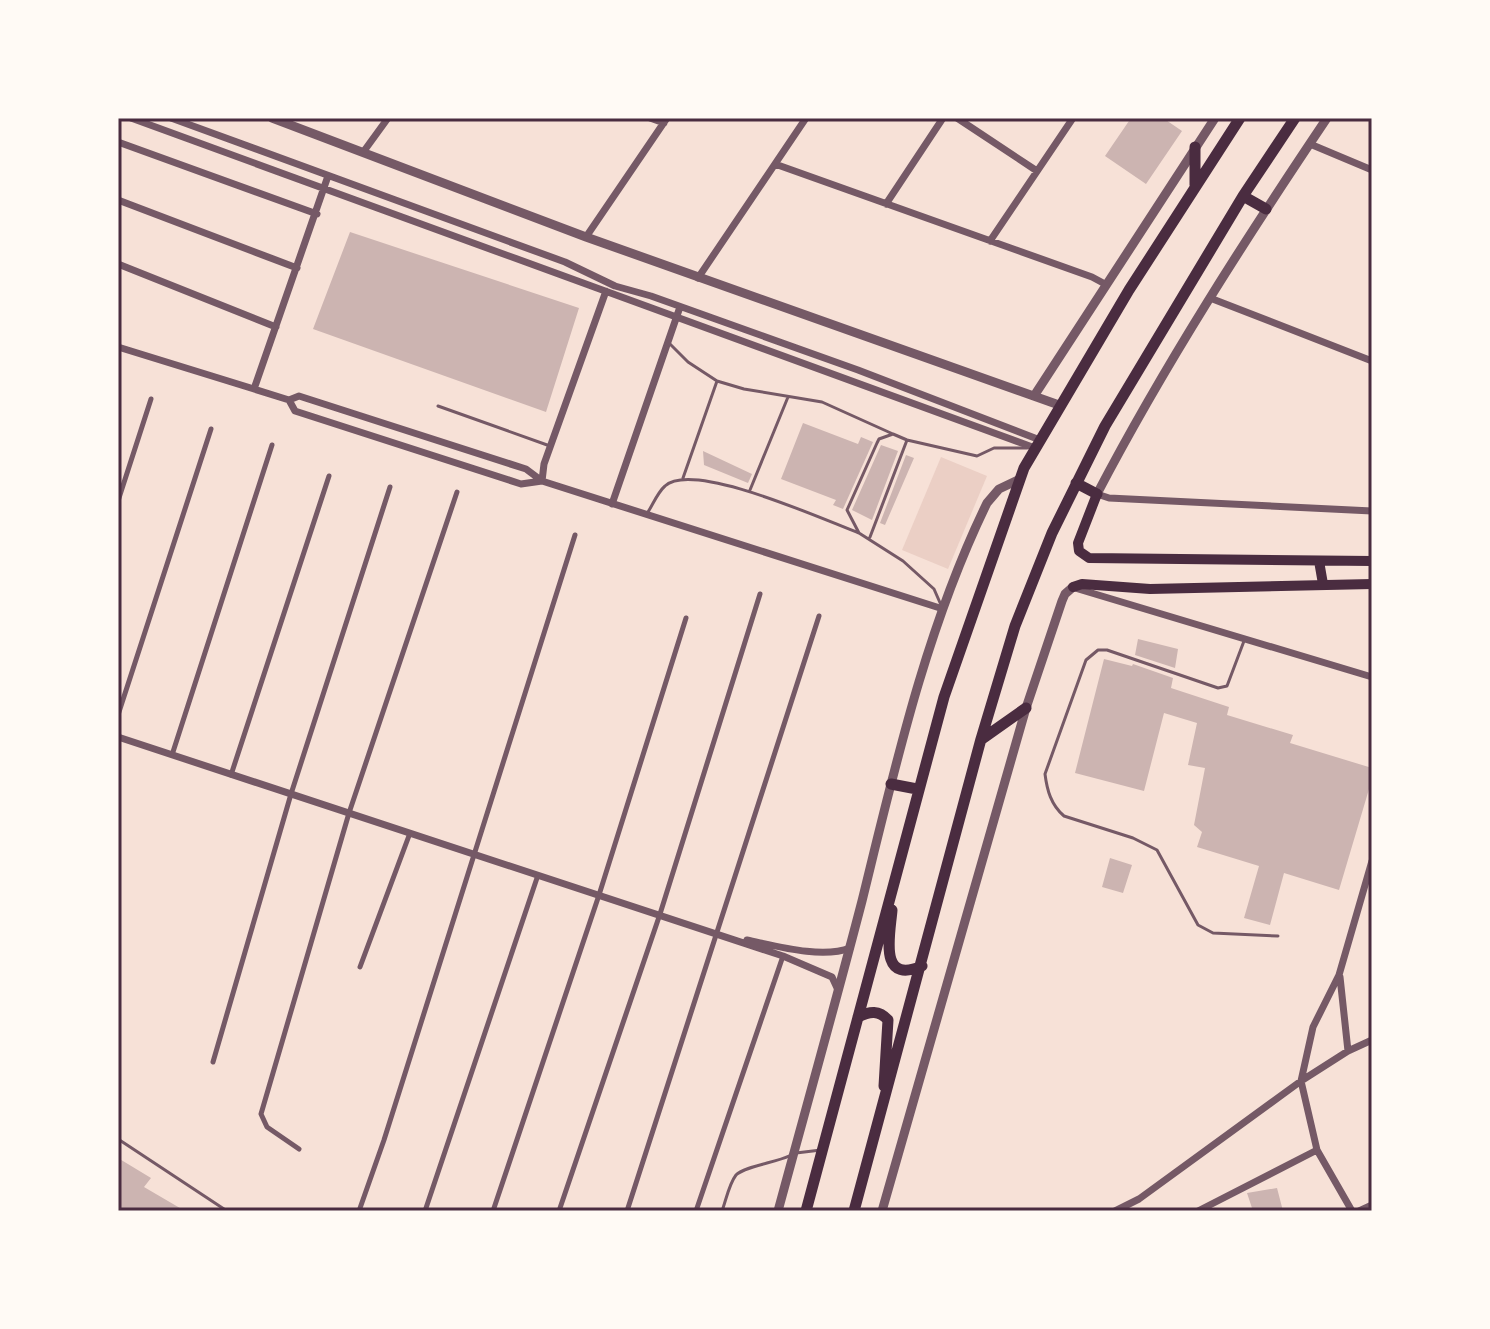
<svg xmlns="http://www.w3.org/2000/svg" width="1490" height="1329" viewBox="0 0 1490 1329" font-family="'Varela Round',sans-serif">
<rect width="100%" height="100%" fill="#f7e1d7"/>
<path fill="#ebcfc5" d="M941 457 987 476 948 569 902 550Z"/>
<path fill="#ccb4b1" d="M1131 118H1163L1182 131 1146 184 1105 156Z
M350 232 579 308 546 412 313 329Z
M803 423 858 444 861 437 873 442 843 509 833 505 836 500 781 479Z
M881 445 898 451 872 520 852 510Z
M703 451 752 474 748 483 704 465Z
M906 455 914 458 885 525 880 523Z
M1138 639 1178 649 1175 668 1135 655Z
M1104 659 1132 666 1133 664 1173 678 1171 688 1229 707 1227 715 1293 735 1290 743 1372 768V779L1339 890 1284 873 1270 925 1244 918 1259 866 1197 847 1202 832 1194 825 1205 768 1188 765 1197 723 1164 713 1144 791 1075 773Z
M1110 858 1132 865 1123 893 1102 887Z
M118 1158 151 1178 144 1187 185 1211H118Z
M1277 1188 1283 1211H1253L1247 1193Z"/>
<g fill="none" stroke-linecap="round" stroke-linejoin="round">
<path stroke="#755966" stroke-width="3" d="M668 342 688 362 717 381 744 389 822 402 893 434
M438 406 550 446
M683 478 717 381
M750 490 788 397
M648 512C653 504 658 492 665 486 693 460 824 520 859 533
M870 537 907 440
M941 605 934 589 903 561 859 533 847 510 877 443 879 439 893 434 907 440 977 456 994 448H1027
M1244 641 1227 686 1218 688 1107 650H1098L1086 660 1045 774C1047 790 1051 805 1064 816L1133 838 1157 850 1198 925 1213 933 1278 936
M118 1139 227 1211
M796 1153 821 1150
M722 1211C726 1200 729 1184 736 1175 743 1167 777 1162 789 1156"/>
<path stroke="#755966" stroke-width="5" d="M118 501 151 399
M118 715 211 429
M172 755 272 445
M231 775 329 476
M360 967 410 833
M213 1062 291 794 390 487
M299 1149 267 1127 261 1114 349 813 457 492
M359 1211 384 1140 575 535
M425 1211 538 875
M493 1211 599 895 686 618
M559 1211 660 914 760 594
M627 1211 819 616
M696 1211 783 956"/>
<path stroke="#755966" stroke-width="7" d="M131 118 1035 448
M171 118 565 262 615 286 651 296 858 370 1040 440
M650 118 664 123
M957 118 1037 171
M118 142 317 214
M1310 144 1372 170
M364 151 388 118
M775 164 1092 277 1105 284
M118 200 297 268
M886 204 943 118
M586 237 667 118
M990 241 1073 118
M118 264 276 327
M698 278 806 118
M606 291 544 464 542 481 943 609
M1210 298 1372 361
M118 347 254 389 328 176
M254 389 289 400
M299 396 526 469 542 481 521 484 295 411 289 400Z
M1097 494 1109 498 1372 511
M612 504 680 307
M1075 588 1372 677
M118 737 783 956 832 977 838 990
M747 940C776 946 822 959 850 948
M1340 977 1348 1051
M1115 1211 1139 1199 1301 1081 1348 1051 1372 1040
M1198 1211 1317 1150
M1352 1211 1317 1150 1301 1081 1313 1027 1339 975 1372 861
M1359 1211 1372 1205"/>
<path stroke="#755966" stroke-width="9" d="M272 118 586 237 1059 405
M1034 396 1215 118
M1097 494C1165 364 1245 240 1327 118
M778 1211C806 1108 835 1005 862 901 895 767 926 628 987 503L999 489 1020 479
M882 1211 1026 708 1062 601 1065 594 1073 587"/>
<path stroke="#4a2c40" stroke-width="10" d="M1097 494 1078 543 1079 551 1089 558 1372 561
M1319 561 1323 584
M1073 587 1082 584 1150 589 1372 584"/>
<path stroke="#4a2c40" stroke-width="11" d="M1195 147V185
M1243 196 1266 209
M1076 483 1097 494
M982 739 1026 708
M891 784 917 789
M892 910C890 935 878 985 922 966
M858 1017C870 1011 879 1010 888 1020L884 1086
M806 1211 944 697 1024 468 1129 290 1240 118
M854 1211 981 739 1015 626 1052 533 1105 426 1243 196 1295 118"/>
</g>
<rect width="1490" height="1329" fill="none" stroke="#fffaf5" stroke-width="240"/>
<rect x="120" y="120" width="1250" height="1089" fill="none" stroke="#4a2c40" stroke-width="3"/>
</svg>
